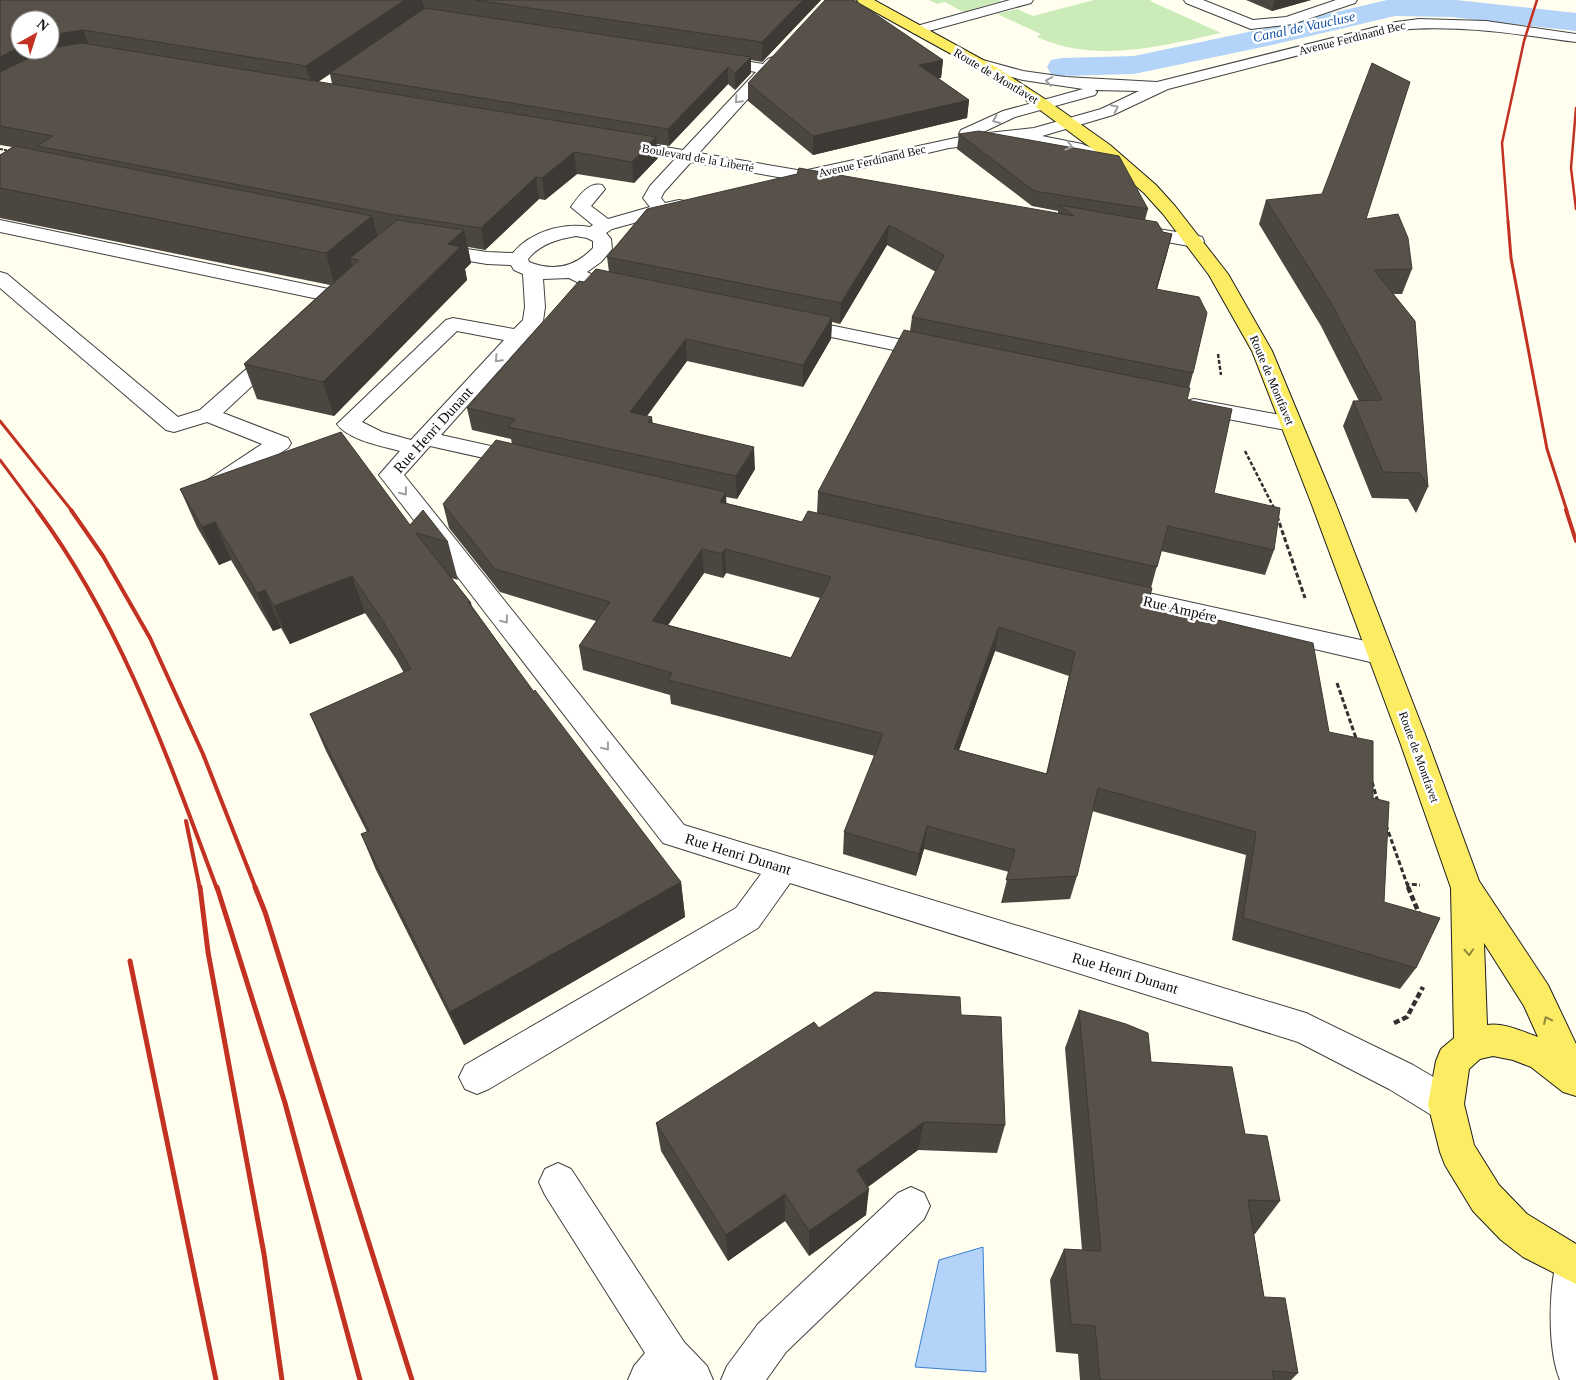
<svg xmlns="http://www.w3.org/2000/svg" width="1576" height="1380" viewBox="0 0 1576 1380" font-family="Georgia,serif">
<rect width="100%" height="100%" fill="#fffeef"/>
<path fill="#cbebb8" d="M929 0H1000L1001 1 963 12 945 2 937 4Z
M1094 0H1152L1150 1 1221 33C1161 46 1096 64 1037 37L1041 34 997 14 1017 9 1033 16Z"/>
<path fill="#b3d4f8" stroke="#387ed1" d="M983 1247 986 1372 915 1367 939 1260Z"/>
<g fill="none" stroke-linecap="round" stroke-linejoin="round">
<path fill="#b3d4f8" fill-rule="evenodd" d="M1387 0H1456L1576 13V31L1451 17 1395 16 1272 45 1134 74 1062 76 1051 74 1047 67 1051 60 1062 58 1134 56 1272 27Z"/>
<g stroke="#414141" stroke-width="2">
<path id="minor" d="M1010 0H1033L1031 3 918 34 913 33 911 30 913 27Z
M1184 0H1203L1253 20 1286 17 1336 0H1357L1355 3 1293 24 1251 29 1186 3Z
M1419 19 1486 21 1576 34V42C1516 34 1457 24 1396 30L1168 89 1113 115 1042 136 1082 144 1122 160 1125 164 1122 168 1116 169 1071 152 1018 140 949 148 829 176 836 177 839 181 836 185 830 186 691 162 664 192 661 198 665 203 679 200 685 201 688 205 685 209 612 229 606 233 611 239 612 249 601 262 587 272 595 276 630 285 633 289 630 293 623 295 616 293 581 284 569 278 543 279 545 307 543 321 441 435 532 455 536 460 532 465 524 467 430 446 404 475 684 825 1306 1013 1413 1065 1459 1092 1464 1104 1459 1116 1446 1121 1433 1116 1389 1089 1298 1042 790 883 758 928 489 1089 477 1094 465 1089 459 1077 465 1065 736 908 761 874 663 843 383 480 379 475 400 451C382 446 348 440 337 424L446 320 453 318 514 329 523 320 525 307 523 274 514 270 511 265 487 264 426 254 424 250 426 246 433 244 487 252 513 253C530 232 563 222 590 227L593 225 571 207C579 196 588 182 602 185L605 189 591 206 608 219 650 207 643 198 650 186 675 159 615 149 613 145 615 141 621 140 683 150 756 72 710 64 707 61 710 58 715 56 763 64C768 58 771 56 779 58L782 61 699 153 803 171 960 137 959 134 961 130 1003 111 1083 89 1023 80 974 67 971 64 974 61 979 59 1023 71 1065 77 1157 82 1396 22ZM1095 90 1139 91 1101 109 1034 128 979 134 1015 117 1095 95 1097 92ZM576 236 587 238 593 241V248C575 267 554 272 529 262L528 259C540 244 558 239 576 236ZM457 331 504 340 411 440 382 432 362 422Z
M0 220 338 291 345 293 348 297C340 308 329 319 315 315L312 311 323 300 0 232Z
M1134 225 1195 235 1202 237 1204 241 1202 245 1195 247 1127 235 1125 231 1127 227Z
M0 272 7 274 178 417 200 410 270 348 277 346 284 348 287 352 284 356 223 413 288 438 291 443 288 448 222 491 214 493 206 491 202 486 206 481 262 444 207 422 174 432 166 430 0 288Z
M795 318 932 346 939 348 942 352 939 356 932 358 788 328 785 324 788 320Z
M1194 399 1291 417 1299 419 1302 424 1299 429 1291 431 1186 411 1183 406 1186 401Z
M1112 585 1379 644 1388 647 1392 654 1388 661 1379 664 1103 600 1099 594 1103 588Z
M558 1163 571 1169 684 1342 707 1366 713 1380H628L634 1366 645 1353 545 1195 539 1182 545 1169Z
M911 1187 924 1193 930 1206 924 1219 786 1352 766 1380H721L727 1366 758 1324 898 1193Z
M1574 1245 1576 1246V1380H1560C1547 1349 1548 1281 1560 1250Z"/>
</g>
<g stroke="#1f1f1f" stroke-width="2">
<path id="major" d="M857 0H874L994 66 1048 101 1110 145 1156 185 1175 206 1228 274 1272 351 1336 505 1428 742 1479 881 1548 985 1576 1044V1096L1563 1092 1531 1067 1513 1060 1493 1056 1480 1059 1469 1069 1464 1104 1474 1145 1499 1185 1527 1214 1576 1244V1284L1523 1257 1501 1240 1473 1211 1445 1165 1440 1152 1428 1104 1436 1061 1441 1049 1454 1038 1451 888 1400 742 1312 505 1252 351 1209 275 1163 214 1144 193 1098 153 1036 107 984 72 859 3ZM1484 943 1524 1006 1538 1037C1523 1032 1504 1022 1487 1025Z"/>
</g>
<path stroke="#303030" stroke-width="2" stroke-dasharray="3 1" stroke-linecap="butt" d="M0 149 10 151"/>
<path stroke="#303030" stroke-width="2.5" stroke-dasharray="4 2" stroke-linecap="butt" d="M1218 354 1221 375
M1245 451 1275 510"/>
<path stroke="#303030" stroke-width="3" stroke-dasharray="5 2.5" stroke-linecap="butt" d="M1277 516 1305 598
M1337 683 1357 741
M1372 782 1378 802
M1386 825 1407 884 1420 885
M1407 884 1409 889"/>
<path stroke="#303030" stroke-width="4.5" stroke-dasharray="6 3" stroke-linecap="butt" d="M1408 887 1420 916
M1394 1023 1407 1017 1423 987"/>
<use href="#minor" fill="#fff" fill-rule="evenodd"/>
<use href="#major" fill="#fcec63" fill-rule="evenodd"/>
<path stroke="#c23122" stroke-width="2.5" d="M1576 108 1571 168 1576 209
M1508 222 1502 143 1524 41 1537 0"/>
<path stroke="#c23122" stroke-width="3" d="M1508 221 1511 258 1547 449 1567 511
M0 421 72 511
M0 460 38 511"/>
<path stroke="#c23122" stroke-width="4" d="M37 510C121 623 168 758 217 889
M71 510 103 556 150 638 203 754 256 889
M1566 510 1576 541
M186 821 200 889"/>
<path stroke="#c23122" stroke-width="5" d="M200 887 208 952 264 1254 282 1380
M217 887 285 1103 360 1380
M255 887 265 912 412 1380
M130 961 216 1380"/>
</g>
<path fill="#4b4640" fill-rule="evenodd" d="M0 0H821L762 62 751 60V73L735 90 728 84 669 146 656 144 658 158 634 183 577 174 545 200 539 199 485 250 468 247 471 263 465 269 467 280 334 416 257 399 244 364 330 285 0 218V155L12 147 0 145ZM330 74 332 84 318 82Z
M1246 0H1311L1272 11Z
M943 60 941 78H938L969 100 967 118 813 155 748 101V83Z
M959 134 1148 209 1145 220 1163 232 1172 234 1157 289 1193 373 1189 388 1187 400 1214 493 1274 550 1265 575 1161 551 1151 588 1148 603 1329 732 1373 798 1384 902 1416 968 1400 989 1232 940 1246 855 1092 811 1077 876 1070 899 1001 903 1009 872 924 849 916 876 843 854 844 832 875 756 671 704 670 695 583 670 579 646 596 621 500 592 449 528 443 504 512 444 511 439 472 430 467 408 584 282 609 272 607 257 647 209 1058 214V211L1032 206 957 149ZM887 245 936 272 912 317 910 331 818 492 817 513 802 522 726 503V497L737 499 755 469 653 423 647 416 687 361 803 387 831 339 832 322 840 324ZM704 573 723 578 726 573 820 598 791 658 668 625ZM995 651 1069 676 1046 774 959 750Z
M1266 200 1366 219 1412 269 1402 294H1393L1428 487 1416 513 1408 499 1372 498 1343 426 1353 401H1359L1321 326 1259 224Z
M180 489 410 525 448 542 458 580 451 578 471 603 472 606 534 692 681 882 685 917 464 1045 376 870 361 834 367 832 326 751 310 714 404 673 396 659 365 613 290 644 281 628 273 631 231 560 219 565 197 527Z
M1079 1010 1151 1062 1245 1134 1280 1201 1255 1234H1254L1264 1297 1298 1373 1291 1380H1080L1078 1354 1056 1352 1050 1280 1064 1249 1082 1250 1065 1048Z
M961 1015 1005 1125 997 1153 918 1150 868 1187 866 1215 809 1256 785 1221 728 1261 661 1151 656 1123 819 1028Z"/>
<path fill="#3d3934" d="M405 0H422L425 11 419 12 312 86 306 66Z
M803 0H821L762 62V42Z
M1275 0H1311L1272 11Z
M83 30 90 49 0 82V57L20 47V50H50V35Z
M751 57V73L735 90V73Z
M943 60 941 78 918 83 919 65Z
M728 67V84L669 146 668 129Z
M969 100 967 118 813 155V136Z
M656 137 658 158 634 183 632 162Z
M574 152 577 174 545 200 542 178Z
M536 177 539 199 485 250 481 228Z
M372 216 381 249 350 258 354 271 335 286 326 253Z
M889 225 887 245 840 324 841 303Z
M464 230 471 263 465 269 467 280 334 416 323 382 448 244Z
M1172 234 1167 254 1151 310 1156 289Z
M832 317 831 339 803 387V365Z
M686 339 687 361 633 435 630 412Z
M652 417 654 439 648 422Z
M754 447 755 469 737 499 736 476Z
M726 492 727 516 720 502Z
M215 522 231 560 219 565 202 527Z
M702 549 704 573 655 644 652 621Z
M725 549 726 573 723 578 722 554Z
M352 576 365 613 290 644 274 606Z
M265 590 281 628 273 631 257 593Z
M999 627 995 651 951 772 954 749Z
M927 826 924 849 916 876 919 854Z
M681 882 685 917 464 1045 450 1012Z
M924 1122 918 1150 854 1197 857 1170Z
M869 1189 866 1215 809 1256V1231Z
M785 1194V1221L728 1261 726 1235Z"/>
<path fill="#57514a" stroke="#3d3934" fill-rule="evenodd" d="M0 0H405L306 66 83 30 50 35V20H20V47L0 57Z
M475 0H803L762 42Z
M825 0H854L868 9 943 60 919 65 969 100 813 136 748 83Z
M425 8 751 57 735 73 728 67 668 129 330 73Z
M82 43 656 137 632 162 574 152 542 178 536 177 481 228 395 215 37 146 53 136 0 126V72L46 50H50V48Z
M1372 63 1410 82 1366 219 1398 214 1408 238 1412 269 1374 270 1415 321 1428 487 1420 473 1383 472 1353 401 1382 400 1330 301 1266 200 1322 194Z
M979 131 1119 156 1148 209 1034 191 959 134Z
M15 146 372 216 326 253 0 188V155Z
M799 168 1074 216 1059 205 1157 222 1163 232 1172 234 1156 289 1199 297 1207 313 1193 373 912 317 944 255 889 225 841 303 607 257 647 209 797 174Z
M397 220 464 230 448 244 460 247 323 382 244 364 359 260 350 258Z
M596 269 832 317 803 365 686 339 630 412 652 417 648 422 754 447 736 476 508 427 515 419 467 408 579 281 584 282Z
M904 330 1190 388 1187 400 1232 409 1214 493 1280 508 1274 550 1168 526 1157 567 818 492Z
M341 432 410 525 423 510 448 542 416 533 471 603 468 602 534 692 535 690 681 882 450 1012 361 834 369 831 310 714 411 669 383 621 352 576 274 606 265 590 257 593 215 522 202 527 180 489Z
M496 440 726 492 720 502 802 522 808 511 1152 588 1148 603 1313 643 1329 732 1373 741V798L1389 802 1384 902 1440 918 1416 968 1243 918 1256 832 1098 788 1077 876 1006 880 1015 850 927 826 919 854 844 832 883 734 668 680 672 673 579 646 610 602 495 569 443 504ZM702 549 722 554 725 549 831 577 791 658 652 621ZM999 627 1075 652 1047 774 954 749Z
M875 992 960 997 961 1015 1001 1017 1005 1125 924 1122 857 1170 869 1189 809 1231 785 1194 726 1235 656 1123 814 1022 819 1028Z
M1079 1010 1126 1024 1148 1033 1151 1062 1232 1067 1245 1134 1267 1136 1280 1201 1248 1200 1264 1297 1285 1298 1298 1373 1272 1371 1274 1380H1100L1095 1326 1071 1324 1064 1249 1101 1251Z"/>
<defs><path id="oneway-chevron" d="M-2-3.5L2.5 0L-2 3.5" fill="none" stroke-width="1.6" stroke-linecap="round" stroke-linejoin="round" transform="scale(1.25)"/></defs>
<g stroke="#9f9f9f">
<use href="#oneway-chevron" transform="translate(1049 81) rotate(-170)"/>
<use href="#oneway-chevron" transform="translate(738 100) rotate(133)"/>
<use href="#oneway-chevron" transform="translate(1115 108) rotate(-26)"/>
<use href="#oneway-chevron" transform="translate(996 120) rotate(156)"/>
<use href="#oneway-chevron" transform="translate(1069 146) rotate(14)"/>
<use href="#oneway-chevron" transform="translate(498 359) rotate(133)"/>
<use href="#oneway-chevron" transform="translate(404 492) rotate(52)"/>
<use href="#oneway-chevron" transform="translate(505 620) rotate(52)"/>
<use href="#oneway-chevron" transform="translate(606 747) rotate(52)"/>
</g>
<g stroke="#91883d">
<use href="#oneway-chevron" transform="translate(1469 952) rotate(87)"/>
<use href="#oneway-chevron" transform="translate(1547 1020) rotate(-115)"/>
</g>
<g text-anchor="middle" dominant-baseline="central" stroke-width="5" stroke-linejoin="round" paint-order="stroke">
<g font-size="12" fill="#0e0e0e" stroke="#fff">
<text transform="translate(1352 38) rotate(-14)">Avenue Ferdinand Bec</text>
<text transform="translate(996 76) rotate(31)">Route de Montfavet</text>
<text transform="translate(698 158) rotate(10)">Boulevard de la Liberté</text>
<text transform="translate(872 161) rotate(-13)">Avenue Ferdinand Bec</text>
<text transform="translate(1272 380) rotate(67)">Route de Montfavet</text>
<text transform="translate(1419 757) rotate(70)">Route de Montfavet</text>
</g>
<g font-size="14" font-style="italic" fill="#1450a4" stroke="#fff">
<text transform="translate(1304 27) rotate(-12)">Canal de Vaucluse</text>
</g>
<g font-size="15" fill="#0e0e0e" stroke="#fff">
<text transform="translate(433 430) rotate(-48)">Rue Henri Dunant</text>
<text transform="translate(1180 609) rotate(13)">Rue Ampére</text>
<text transform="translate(738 854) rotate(17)">Rue Henri Dunant</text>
<text transform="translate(1125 973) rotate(17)">Rue Henri Dunant</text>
</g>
</g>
<g transform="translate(35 35) rotate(39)"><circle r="24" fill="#ffffff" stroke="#9f9f9f"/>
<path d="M0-4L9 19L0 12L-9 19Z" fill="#c23122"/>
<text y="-8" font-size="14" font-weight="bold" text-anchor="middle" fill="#0e0e0e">N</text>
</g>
</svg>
